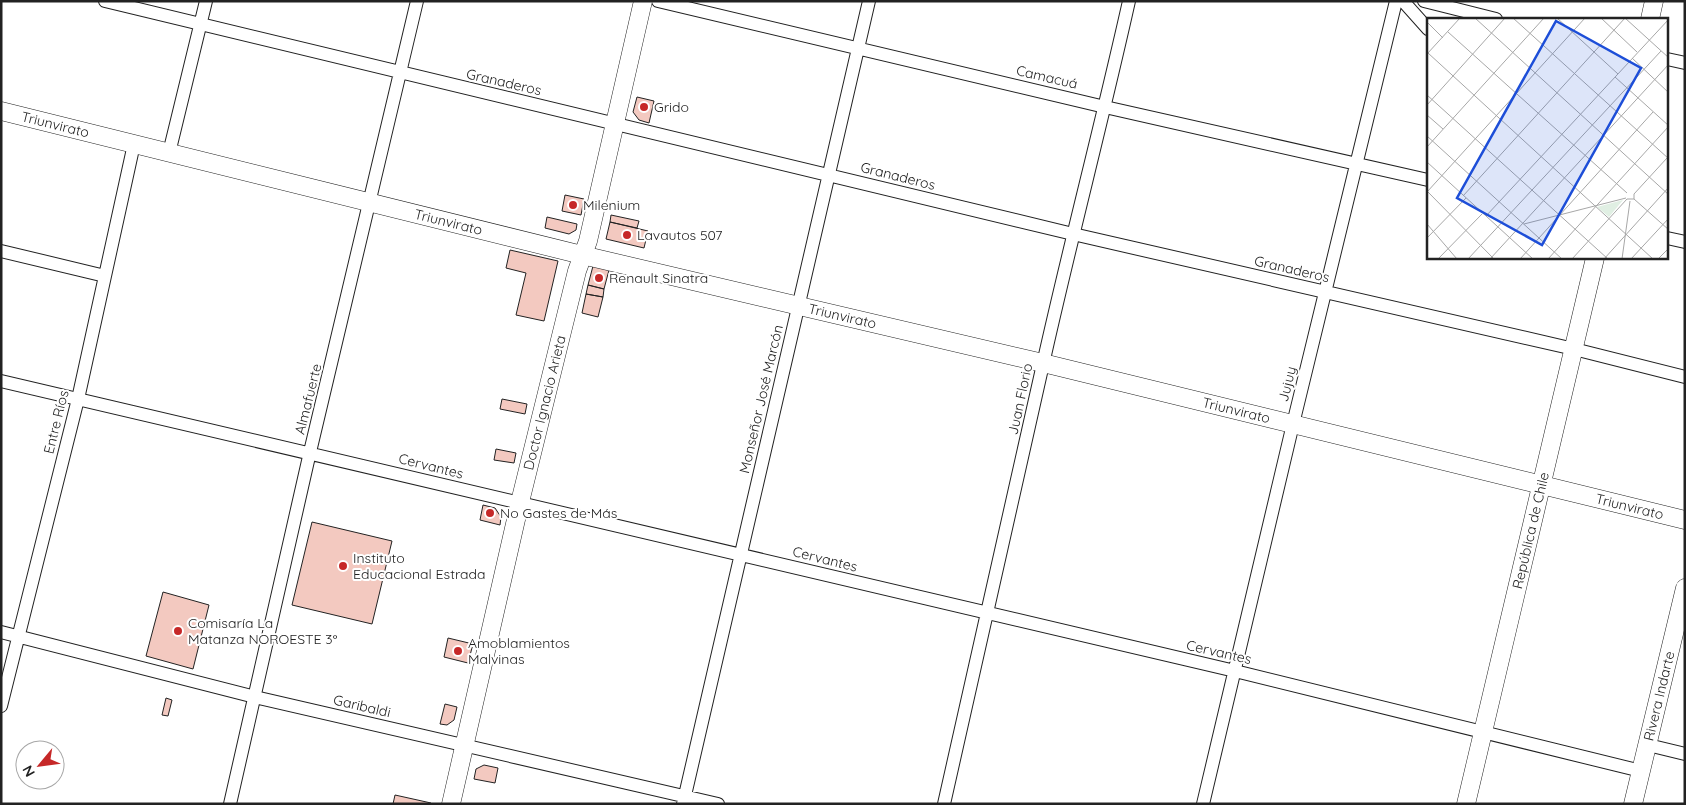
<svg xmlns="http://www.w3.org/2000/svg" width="1686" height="805" viewBox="0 0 1686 805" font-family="Quicksand,sans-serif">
<rect width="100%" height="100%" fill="#fff"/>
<path fill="#f3c9c0" stroke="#222" d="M637 97 654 101 649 123 639 120 633 112Z
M565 195 584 199 581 215 562 211Z
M611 215 639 221 637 228 610 222Z
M547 217 577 224 576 230 569 234 545 228Z
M610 222 648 231 644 248 606 239Z
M510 250 558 261 544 321 516 315 526 273 506 268Z
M593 266 609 270 604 289 588 285Z
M588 285 604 289 603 297 586 294Z
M586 294 603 297 598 317 582 313Z
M502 399 527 404 525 414 500 409Z
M496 449 516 453 514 463 494 460Z
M483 505 495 508 501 517 500 525 480 520Z
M312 522 392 541 372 624 292 605Z
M163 592 209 605 193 669 146 656Z
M448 638 473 644 468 663 444 657Z
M166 698 172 700 168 716 162 715Z
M445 704 457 707 454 720 447 725 440 724Z
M484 765 498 768 495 783 474 779 476 769Z
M395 795 431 803V804H393Z"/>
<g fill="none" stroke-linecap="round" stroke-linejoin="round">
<g stroke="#222" stroke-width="14">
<path id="street" d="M105 1 1073 234 1574 349 1685 377
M658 1 1105 107 1428 180
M1403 1 1428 29
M1424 1 1496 19
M1667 59 1685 63
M169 153 206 1
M1667 238 1685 242
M1 251 105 276
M1 381 1235 671 1641 771
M1 632 255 697 718 804
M1 706 78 399 134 144
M1648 745 1685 754
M230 804 310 452 417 1
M683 804 869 1
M944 804C978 657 1009 510 1043 364 1070 243 1102 122 1129 1
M1203 804 1293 424 1396 1"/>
</g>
<g stroke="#222" stroke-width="19">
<g id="secondary">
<path d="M1650 19 1654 1"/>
<path id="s1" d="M1 111 582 255 1043 363 1685 520"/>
<path id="s2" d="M451 804 520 502 577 271 588 241 643 1"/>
<path id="s3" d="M1466 804 1595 258"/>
<path id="s4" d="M1633 804 1685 588"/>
</g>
</g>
<use href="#street" stroke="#fff" stroke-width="12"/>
<use href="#secondary" stroke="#fff" stroke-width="18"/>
</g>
<g fill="#c62828" stroke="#fff" stroke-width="2">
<circle cx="644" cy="107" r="5"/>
<circle cx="573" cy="205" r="5"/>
<circle cx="627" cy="235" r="5"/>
<circle cx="599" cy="278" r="5"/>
<circle cx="490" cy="513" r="5"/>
<circle cx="343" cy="566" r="5"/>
<circle cx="178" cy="631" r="5"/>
<circle cx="458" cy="651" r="5"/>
</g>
<g text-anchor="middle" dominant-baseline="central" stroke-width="4" stroke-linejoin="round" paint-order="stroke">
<g font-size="14" fill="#222" stroke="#fff">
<text transform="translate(1047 77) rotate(13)">Camacuá</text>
<text transform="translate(504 82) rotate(13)">Granaderos</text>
<text stroke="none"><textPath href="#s1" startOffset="56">Triunvirato</textPath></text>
<text transform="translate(898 176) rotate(14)">Granaderos</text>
<text stroke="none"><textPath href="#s1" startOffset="461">Triunvirato</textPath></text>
<text transform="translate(1292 269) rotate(13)">Granaderos</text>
<text stroke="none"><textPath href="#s1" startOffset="866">Triunvirato</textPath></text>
<text transform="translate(1287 384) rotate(-76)">Jujuy</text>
<text transform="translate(308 399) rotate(-76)">Almafuerte</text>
<text transform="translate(761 399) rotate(-77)">Monseñor José Marcón</text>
<text transform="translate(1020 399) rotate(-78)">Juan Florio</text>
<text stroke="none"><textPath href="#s2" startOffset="412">Doctor Ignacio Arieta</textPath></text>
<text stroke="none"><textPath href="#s1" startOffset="1271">Triunvirato</textPath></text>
<text transform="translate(56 422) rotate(-76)">Entre Ríos</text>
<text transform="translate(431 466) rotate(14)">Cervantes</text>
<text stroke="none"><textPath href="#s1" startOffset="1676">Triunvirato</textPath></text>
<text stroke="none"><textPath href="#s3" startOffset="281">República de Chile</textPath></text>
<text transform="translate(825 559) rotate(14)">Cervantes</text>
<text transform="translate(1219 652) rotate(13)">Cervantes</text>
<text stroke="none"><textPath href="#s4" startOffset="111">Rivera Indarte</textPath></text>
<text transform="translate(362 706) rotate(13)">Garibaldi</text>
</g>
<g font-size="14" fill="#222" stroke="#fff" text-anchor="start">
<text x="654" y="107">Grido</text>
<text x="583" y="205">Milenium</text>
<text x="637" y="235">Lavautos 507</text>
<text x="609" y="278">Renault Sinatra</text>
<text x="500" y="513">No Gastes de Más</text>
<text x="353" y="558">Instituto<tspan x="353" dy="16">Educacional Estrada</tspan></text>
<text x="188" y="623">Comisaría La<tspan x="188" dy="16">Matanza NOROESTE 3°</tspan></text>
<text x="468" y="643">Amoblamientos<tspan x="468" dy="16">Malvinas</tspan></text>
</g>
</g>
<g transform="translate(1427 18)">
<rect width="241" height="241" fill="#fff"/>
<path d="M196 182 182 199 170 189Z" fill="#e0efe3"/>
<path fill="none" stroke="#a7a7a7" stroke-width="1" d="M48 0 242 177M86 0 242 141M130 0 191 56M174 0 210 34M198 0 242 40M0 4 16 20M21 14 200 175M1 35 226 241M0 36 33 0M205 40 242 75M188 59 242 108M0 77 181 241M0 87 78 0M0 97 16 111M0 118 135 241M0 129 117 0M0 144 106 241M0 173 67 241M0 174 158 0M36 178 198 0M200 181H207V176L240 140M207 181 242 212M59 198 242 1M0 206 30 241M97 206 199 180M0 220 39 180M11 241 55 196M41 241 234 33M63 241 242 46M93 241 226 94M121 241 242 108M145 241 200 181M177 241 242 169M195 241 203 183M204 241 242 200M231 241 242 230"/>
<path fill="#1d4ed8" fill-opacity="0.15" stroke="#1d4ed8" stroke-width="2.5" d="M129 3 214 50 115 227 30 180Z"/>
<rect width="241" height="241" fill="none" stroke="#222" stroke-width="2.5"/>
</g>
<rect width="1686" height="805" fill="none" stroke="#222222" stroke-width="5"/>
<g transform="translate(40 765) rotate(241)"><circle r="24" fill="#ffffff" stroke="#a7a7a7"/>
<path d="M0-4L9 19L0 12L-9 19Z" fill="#c62828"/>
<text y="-8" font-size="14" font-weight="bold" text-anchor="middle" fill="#222222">N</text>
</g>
</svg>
